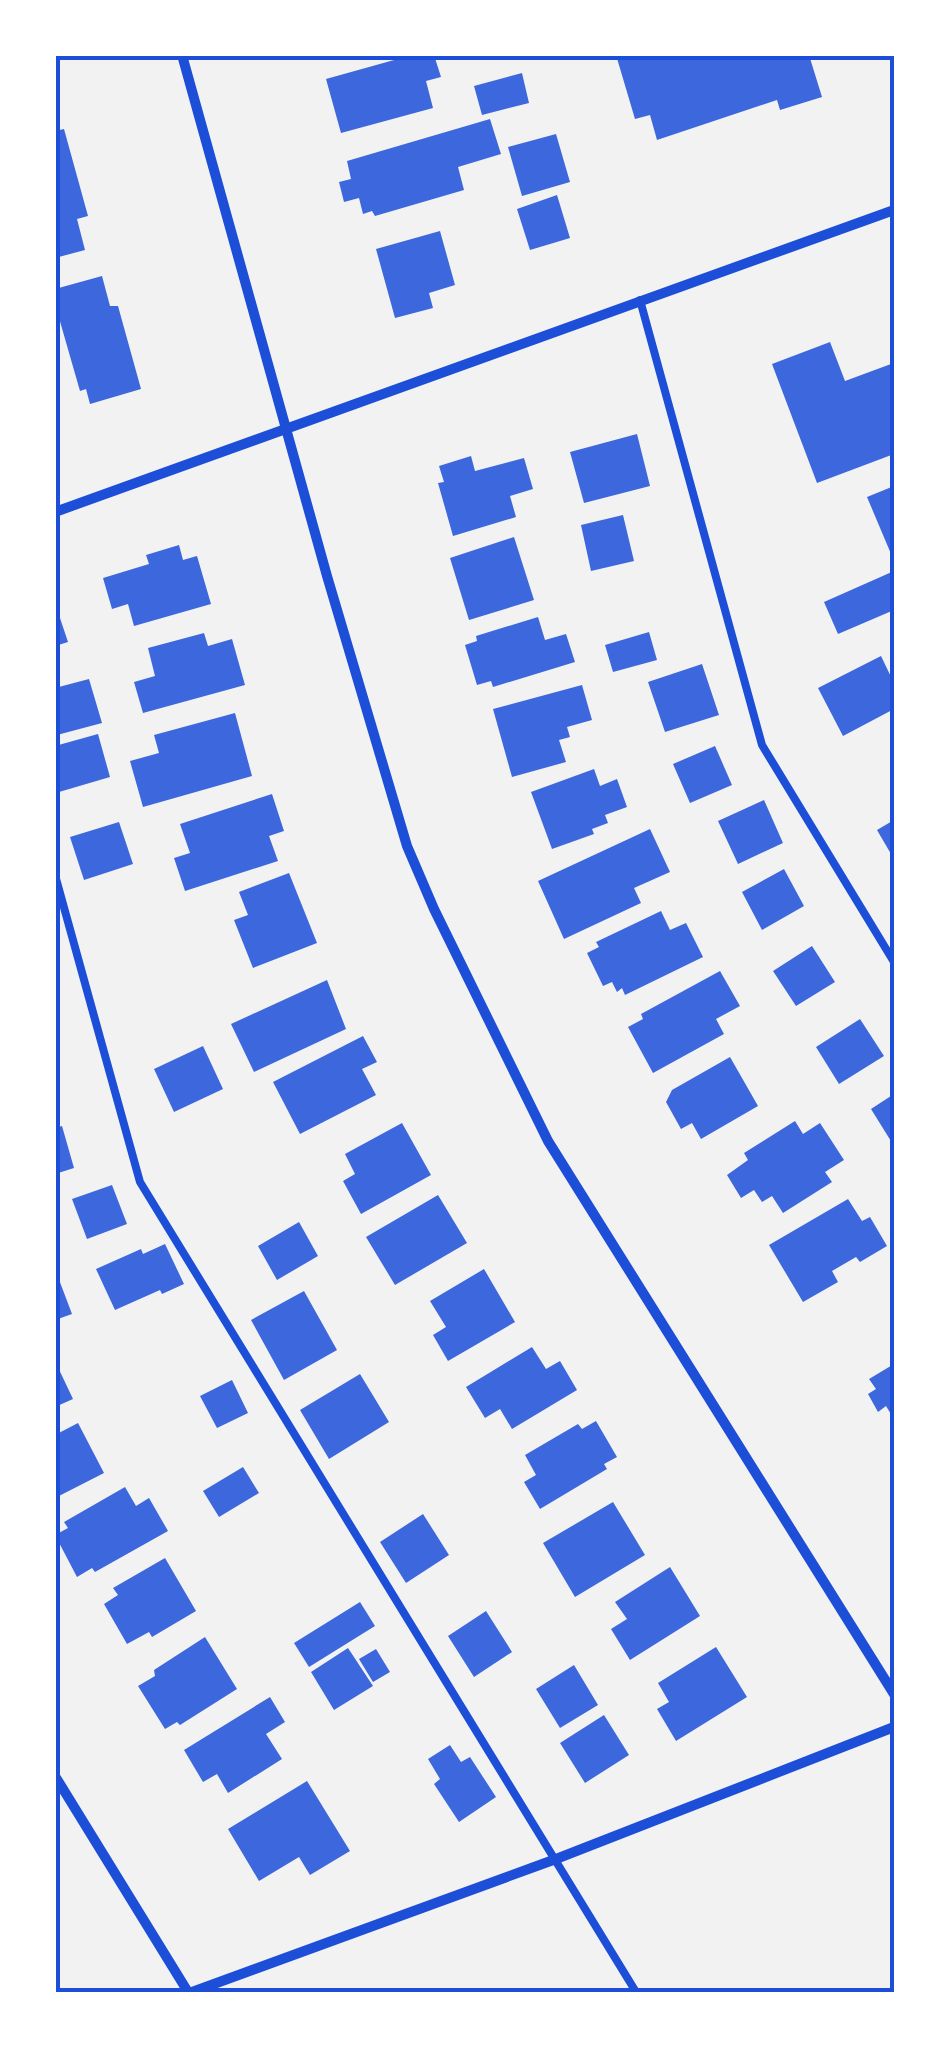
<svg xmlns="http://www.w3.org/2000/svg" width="949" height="2047" viewBox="0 0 949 2047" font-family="'Alegreya Sans',sans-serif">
<rect width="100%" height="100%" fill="#f2f2f2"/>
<path fill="#3d67dc" d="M412 55 418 58 434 55 441 77 426 81 433 108 341 133 326 79Z
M616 55H809L822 97 780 110 777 100 657 140 650 115 635 119Z
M522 73 529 103 482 115 474 86Z
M490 119 501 154 458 167 464 190 375 216 372 211 363 214 359 198 344 202 339 182 351 179 347 161Z
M64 129 88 216 77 219 85 250 55 258V131Z
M556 134 570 182 522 196 508 147Z
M557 195 570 238 530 250 517 209Z
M440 231 455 285 429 293 433 308 395 318 376 249Z
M102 276 110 306H118L141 389 90 404 86 389 80 391 55 304V289Z
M830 342 845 381 891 364 894 371V454L817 483 772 364Z
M637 434 650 486 584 503 570 452Z
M471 456 475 471 524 458 533 489 510 496 516 517 453 536 438 483 444 482 439 466Z
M894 486V561L867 497Z
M623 515 634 561 591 571 581 525Z
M514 537 534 600 469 620 450 558Z
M179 545 183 560 197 556 211 604 134 626 128 604 112 609 103 578 149 564 146 555Z
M894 571V610L838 634 824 602Z
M55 603 68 642 55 646Z
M538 617 545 640 566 634 575 662 493 687 491 681 477 685 465 645 477 641 476 636Z
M649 632 657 660 613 672 605 645Z
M204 633 208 646 232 639 245 685 143 713 134 682 155 676 148 648Z
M881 656 894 683V709L843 736 818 688Z
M702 664 719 715 665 732 648 682Z
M89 679 102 723 57 735 55 688Z
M582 685 592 720 567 727 570 737 559 740 566 762 512 777 493 709Z
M235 713 252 776 143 807 130 761 159 753 154 735Z
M98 734 110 777 59 792 55 776V746Z
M715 746 732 785 690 803 673 764Z
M594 769 600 786 617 779 627 807 605 815 608 823 592 829 594 834 552 849 531 792Z
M272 794 284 831 269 836 278 861 185 891 174 858 190 853 180 824Z
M764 800 783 843 738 864 718 821Z
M894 820V852L891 854 877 830Z
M119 822 133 864 84 880 70 837Z
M650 829 670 872 634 888 641 903 564 939 538 881Z
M784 869 804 906 762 930 742 892Z
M289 873 317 943 253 968 234 920 248 915 239 892Z
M661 911 670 930 686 923 703 957 625 995 622 988 617 992 612 982 603 986 587 953 599 947 596 942Z
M812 946 835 982 796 1006 773 971Z
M720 971 740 1006 716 1019 724 1034 653 1073 628 1027 643 1019 641 1014Z
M327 980 346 1029 254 1072 231 1024Z
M860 1019 884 1056 839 1084 816 1047Z
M363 1036 377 1062 362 1069 376 1095 300 1134 273 1082Z
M203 1046 223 1089 174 1112 154 1069Z
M730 1057 758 1106 701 1139 692 1123 681 1129 666 1102 672 1090Z
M894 1094V1146L871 1109Z
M795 1121 803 1134 820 1123 844 1160 825 1172 832 1182 783 1213 772 1196 762 1202 754 1190 741 1198 727 1175 748 1160 744 1153Z
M402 1123 431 1175 361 1214 343 1181 355 1174 345 1154Z
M62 1126 74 1168 55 1174V1128Z
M112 1185 127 1224 87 1239 72 1199Z
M438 1195 467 1243 395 1285 366 1237Z
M848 1199 862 1221 870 1217 887 1246 860 1262 856 1257 832 1271 838 1282 803 1302 769 1245Z
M299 1222 318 1256 277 1280 258 1246Z
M165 1244 184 1284 162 1294 160 1290 115 1310 96 1269 141 1249 143 1254Z
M55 1269 72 1314 55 1320Z
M484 1269 515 1322 448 1361 433 1335 446 1327 430 1301Z
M304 1291 337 1350 284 1380 251 1320Z
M532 1347 546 1369 560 1361 577 1390 512 1429 500 1409 485 1418 466 1387Z
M55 1361 73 1399 55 1407Z
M894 1364V1419L886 1406 878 1412 868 1394 876 1389 869 1379Z
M360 1374 389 1422 329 1459 300 1410Z
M232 1380 248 1413 217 1428 200 1396Z
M596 1421 617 1457 604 1464 607 1469 540 1509 524 1482 536 1475 525 1455 578 1424 582 1429Z
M78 1423 104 1473 55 1498V1435Z
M243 1467 259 1493 219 1517 203 1491Z
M125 1487 136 1506 149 1498 168 1531 95 1572 92 1568 77 1577 55 1535 68 1528 64 1522Z
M613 1502 645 1555 575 1597 543 1543Z
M423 1514 449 1555 406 1583 380 1542Z
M165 1558 196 1611 152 1637 149 1632 127 1644 104 1604 118 1595 113 1588Z
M670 1567 700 1616 630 1660 611 1629 627 1619 615 1602Z
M360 1602 375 1626 309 1667 294 1643Z
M486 1611 512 1652 474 1677 448 1636Z
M205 1637 237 1689 180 1725 177 1722 165 1729 138 1686 155 1676 154 1670Z
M716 1647 747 1697 676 1741 657 1709 669 1702 658 1683Z
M348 1648 373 1686 334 1710 311 1672Z
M376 1649 390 1672 373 1682 359 1659Z
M574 1665 598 1705 560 1728 536 1689Z
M270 1697 285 1722 266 1734 282 1759 228 1793 217 1774 203 1782 184 1750Z
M604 1715 629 1755 585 1783 560 1743Z
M450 1745 461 1762 470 1757 496 1797 459 1822 434 1784 440 1779 428 1759Z
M307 1781 350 1851 310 1875 299 1857 259 1881 228 1829Z"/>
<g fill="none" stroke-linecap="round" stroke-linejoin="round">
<path stroke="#1d4ed8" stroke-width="8" d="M640 300 762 745 894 962
M55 875 140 1182 636 1992"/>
<path stroke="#1d4ed8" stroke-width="10" d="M182 55 327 576 407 846 434 909 548 1141 894 1694
M55 512 894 210
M55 1776 188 1992
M192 1992 556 1859 894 1727"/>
</g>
<rect width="949" height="2047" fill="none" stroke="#ffffff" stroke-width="115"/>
<rect x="58" y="58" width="834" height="1932" fill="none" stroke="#1d4ed8" stroke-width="4"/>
</svg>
